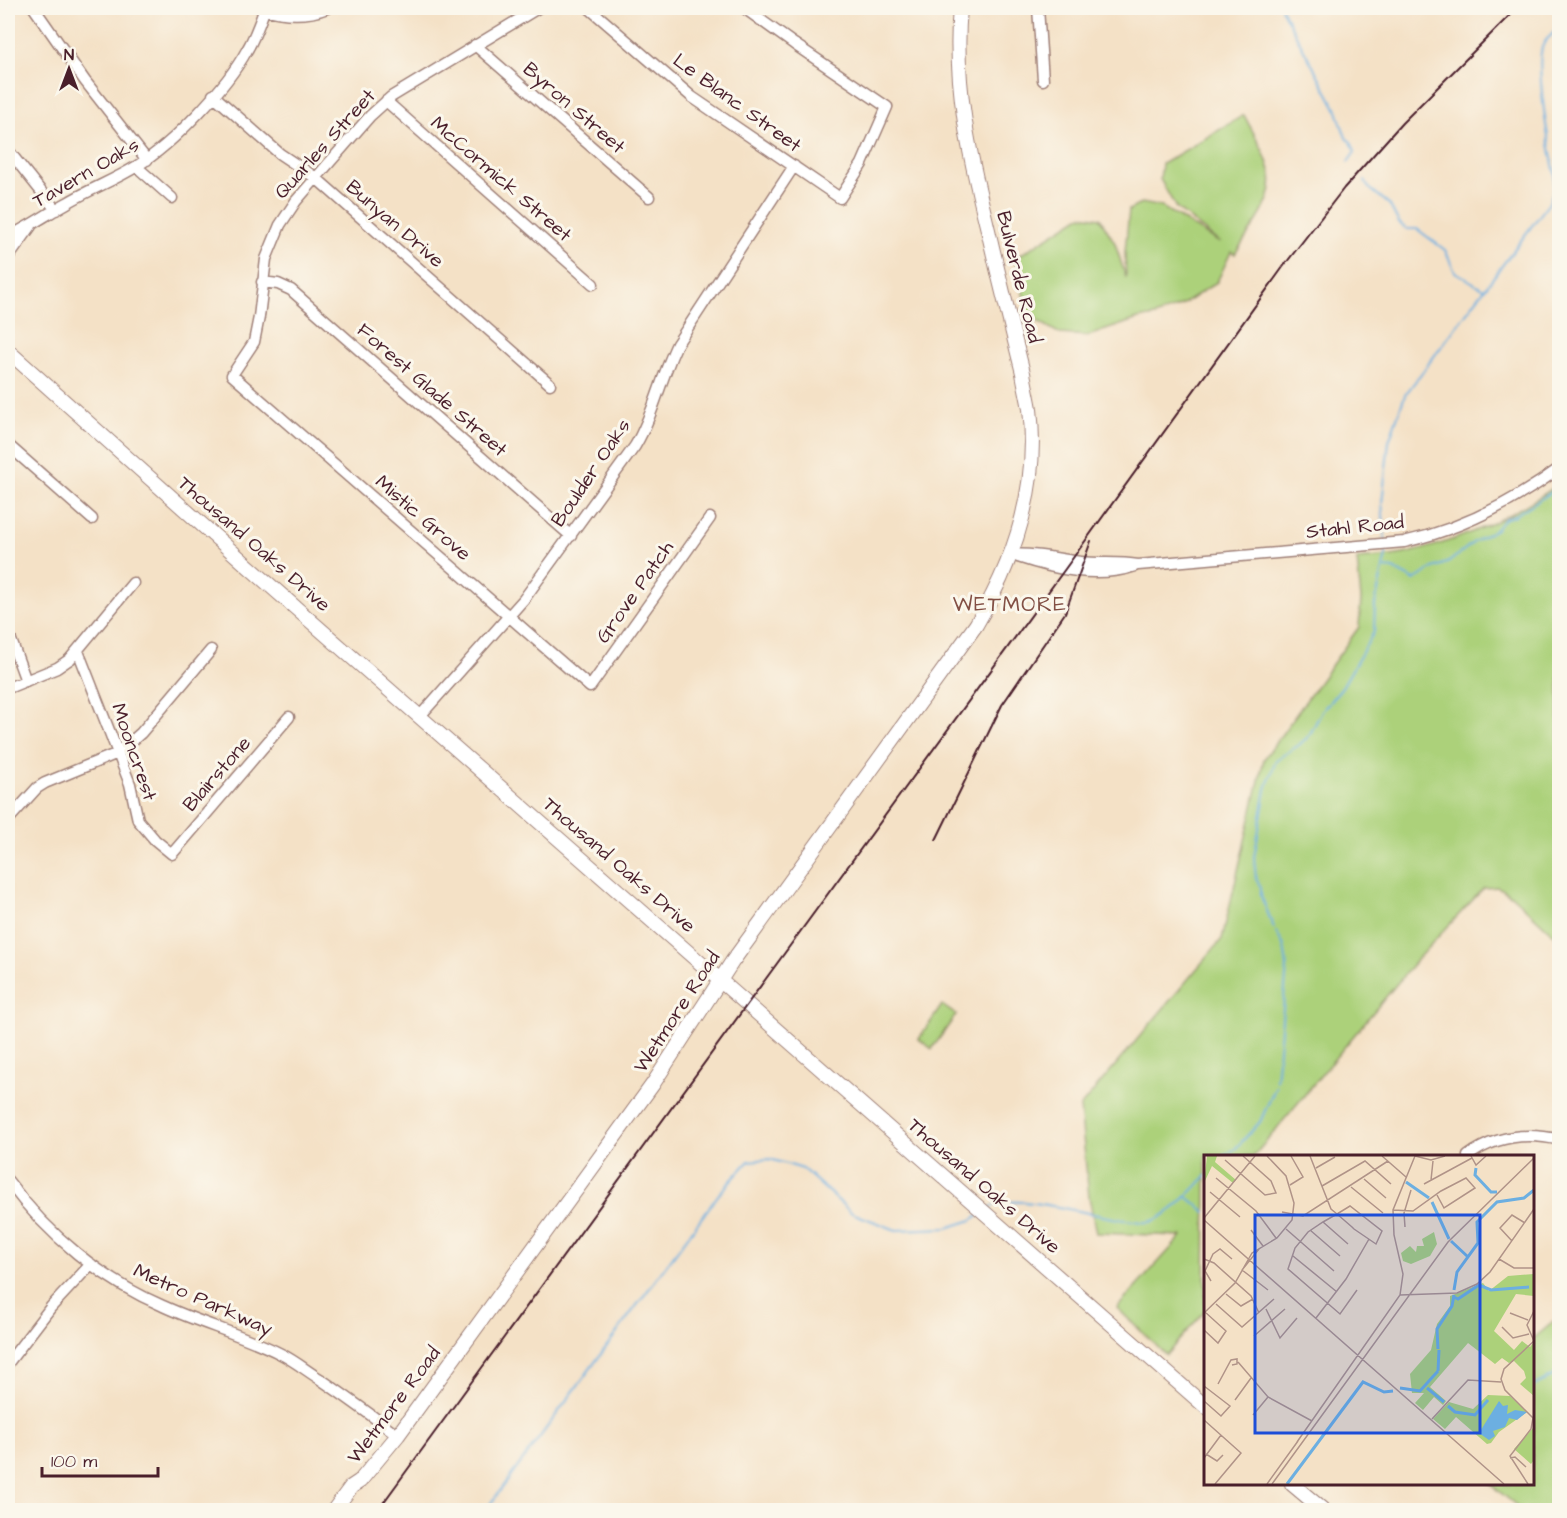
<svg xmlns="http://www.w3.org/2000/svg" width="1567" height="1518" viewBox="0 0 1567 1518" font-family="'Architects Daughter',sans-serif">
<rect width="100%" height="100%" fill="#fbf7ec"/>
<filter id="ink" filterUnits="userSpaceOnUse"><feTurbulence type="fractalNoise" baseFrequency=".0167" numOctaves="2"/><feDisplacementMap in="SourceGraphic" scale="12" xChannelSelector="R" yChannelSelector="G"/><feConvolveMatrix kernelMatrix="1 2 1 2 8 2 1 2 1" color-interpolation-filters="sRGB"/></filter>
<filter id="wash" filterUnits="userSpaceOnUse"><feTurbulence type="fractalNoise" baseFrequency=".008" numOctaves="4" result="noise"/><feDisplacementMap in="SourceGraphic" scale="24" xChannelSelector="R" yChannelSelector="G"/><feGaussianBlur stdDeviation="1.35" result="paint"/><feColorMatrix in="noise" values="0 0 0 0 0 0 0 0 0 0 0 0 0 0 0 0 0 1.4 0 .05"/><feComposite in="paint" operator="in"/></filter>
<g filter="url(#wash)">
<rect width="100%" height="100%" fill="#f4e1c6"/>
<path fill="#acd17a" stroke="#7b7852" stroke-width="1.5" d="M1244 115C1253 133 1267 154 1271 175 1276 201 1248 233 1235 254L1231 252 1217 282 1182 305 1155 316 1138 319 1088 336 1060 334 1028 315 1015 258 1082 215 1100 218 1115 243 1126 278 1125 253 1129 210 1142 203 1162 207 1220 243 1176 208 1160 179 1162 164Z
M1559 484V939L1511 895 1498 887 1484 888 1419 957 1254 1156H1206L1205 1311 1166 1355 1117 1308 1182 1236 1096 1233 1089 1197 1080 1107 1222 939 1264 759 1359 627 1361 599 1357 559C1374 557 1392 557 1408 553 1463 540 1513 516 1559 484Z
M942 1005 956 1015 932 1049 919 1039Z
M1559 1317V1510H1522L1490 1484H1532L1533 1339Z"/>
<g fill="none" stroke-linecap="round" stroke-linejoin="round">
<path stroke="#6cafe1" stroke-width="2" d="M1281 8 1336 108 1346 138 1351 142 1355 152 1348 162
M1365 181 1368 187 1389 204 1399 223 1407 229H1417L1445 250 1455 272 1484 289
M1385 541 1382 503 1389 441 1405 395 1549 203 1554 189 1555 174C1550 151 1534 64 1543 45 1546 38 1554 33 1560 28
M1384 568 1393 569 1414 580 1433 568 1449 562 1474 542 1496 529 1504 519 1515 515 1560 487
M1274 928 1261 896V887L1256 879 1254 857 1266 789 1276 760 1299 745 1309 736 1322 711 1342 687 1374 632 1375 604 1386 555V547
M1276 932 1284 946 1287 967 1276 1081
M1223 1156 1235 1149 1260 1122 1276 1086
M1187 1197 1206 1212
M989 1208C1015 1189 1101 1220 1135 1221 1140 1222 1148 1223 1153 1221 1172 1213 1192 1191 1206 1176
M1532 1387 1560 1372
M486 1510 719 1194 749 1161 770 1159 803 1169 852 1213 896 1230 947 1228 972 1220 980 1215"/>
</g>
</g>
<g filter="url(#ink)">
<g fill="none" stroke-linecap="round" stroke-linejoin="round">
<g stroke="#9f8078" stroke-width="13">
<path id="minor" d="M34 8 85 81 147 160
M260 8C283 15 305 17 327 8
M538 8 391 97 370 116 296 201 280 225 266 259 259 317 254 342 232 375 590 687 710 518
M589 8 692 97 840 198 862 164 887 107 794 44 744 8
M1038 8 1043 80
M475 45 649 197
M213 95 280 154 316 178 550 384
M386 101 593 284
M8 150 56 210
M137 167 172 198
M8 237C29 227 47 214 67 203 90 189 115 180 137 166 173 144 227 87 247 50 255 37 260 22 265 8
M8 258 31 226
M262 282 278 284 291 290 571 536
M8 445 92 519
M1011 555C1036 553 1057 559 1081 562 1100 564 1119 562 1138 565L1404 542C1462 529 1512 503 1560 468
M1018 557C1054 569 1097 579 1135 566
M8 632 26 681
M78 651 130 784 138 820 155 840 172 854 289 717
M8 688 57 668 70 659 133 583
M420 716 524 599 635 446C654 414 661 377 677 344L794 166
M8 820 37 788 45 783 118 753 141 733 211 650
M1468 1156C1495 1136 1527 1132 1560 1140
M8 1181C47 1234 102 1280 163 1306 202 1324 244 1335 281 1354 295 1361 307 1371 320 1379 347 1397 372 1416 398 1435
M8 1363 51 1307 91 1264"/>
</g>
<g stroke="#9f8078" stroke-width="16">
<path id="major" d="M8 351 248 566 1206 1407
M1292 1484 1323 1510
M334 1510 351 1487 360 1481 398 1435 653 1084 732 962 976 625C1015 560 1039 486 1030 409 1028 397 1025 385 1023 373 1011 325 999 278 988 230 970 157 953 84 960 8"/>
</g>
<use href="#minor" stroke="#fff" stroke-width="10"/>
<use href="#major" stroke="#fff" stroke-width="14"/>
<path stroke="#4a1f2b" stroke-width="2" d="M936 840 1002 705 1065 613 1091 541
M378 1510 1065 569 1286 263 1344 188 1402 123 1517 8"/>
</g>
</g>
<g text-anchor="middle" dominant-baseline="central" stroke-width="6" stroke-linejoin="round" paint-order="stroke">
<g font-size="20" fill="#4a1f2b" stroke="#fbf7ec">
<text transform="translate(737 103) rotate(36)">Le Blanc Street</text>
<text transform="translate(574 108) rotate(41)">Byron Street</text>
<text transform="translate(325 144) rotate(-48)">Quarles Street</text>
<text transform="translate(86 173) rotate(-30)">Tavern Oaks</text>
<text transform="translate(501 179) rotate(41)">McCormick Street</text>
<text transform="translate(395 224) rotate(41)">Bunyan Drive</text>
<text transform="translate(1019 277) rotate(76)">Bulverde Road</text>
<text transform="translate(432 390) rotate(41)">Forest Glade Street</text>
<text transform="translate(591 473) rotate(-56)">Boulder Oaks</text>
<text transform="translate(423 518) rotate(41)">Mistic Grove</text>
<text transform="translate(1355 527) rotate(-6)">Stahl Road</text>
<text transform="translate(254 544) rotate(41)">Thousand Oaks Drive</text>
<text transform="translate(635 592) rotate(-55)">Grove Patch</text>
<text transform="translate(134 752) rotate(71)">Mooncrest</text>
<text transform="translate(217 774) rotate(-49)">Blairstone</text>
<text transform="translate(619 865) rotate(41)">Thousand Oaks Drive</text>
<text transform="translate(677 1012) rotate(-57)">Wetmore Road</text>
<text transform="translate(984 1186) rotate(41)">Thousand Oaks Drive</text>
<text transform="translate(203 1300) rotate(24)">Metro Parkway</text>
<text transform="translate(394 1405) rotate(-53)">Wetmore Road</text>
</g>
<g font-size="21" letter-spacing="1.5" fill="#835045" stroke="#fbf7ec">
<text x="1010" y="604">WETMORE</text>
</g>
</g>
<g transform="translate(1204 1155)">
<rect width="330" height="330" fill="#f4e1c6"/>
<path d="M3 1H13L11 7 32 25 29 28 8 11 0 28ZM230 77 233 89 226 101 207 109 199 106 197 98 206 91 212 97 213 91H220L218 84ZM330 119V141L312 139 290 176 310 195 318 186 326 192 330 187V241L316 229 322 223 320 216 310 206 305 208 298 203 291 209 264 188 226 232 242 246 239 250 230 242 219 255 211 248 220 238H208L206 219 227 195 233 169 246 151V141L279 128 285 136 304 121ZM284 240 306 241 323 257 295 277 287 288 283 289 252 262 241 274 229 264 245 247 269 254ZM330 272V305L327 309 310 294Z" fill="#acd17a"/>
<path d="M295 246 299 251 304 250 303 259 311 255 323 257 313 265 305 263 301 272 289 276 291 281 285 285 275 278Z" fill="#6cafe1"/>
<path fill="none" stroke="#6cafe1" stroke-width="3" d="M272 13 271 20 287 37H293M202 27 225 43M228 47 245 84M247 86 263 101M250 135 253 117 274 88 273 67 293 47 320 43 330 35M250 142 254 144 275 130 287 135 325 132M234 194 233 174 248 151 250 140M234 216 235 195M196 233 216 236 234 216M223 233 240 247M244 251 251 257 271 260 284 245M83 329 159 227 180 237 189 236"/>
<path fill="none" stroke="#b09388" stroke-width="1.5" d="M106 1 127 54 133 59 148 72 150 74 172 89 178 76 146 51 133 59 119 67 104 77 91 93 84 114 136 159 153 135M178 1 202 22M211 1 227 5 241 1M267 1 272 10 282 1M21 5 61 40 72 38 67 26 39 1M112 13 131 2M12 23 52 56 72 83M160 24 182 43M227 25 229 6M220 29 268 3M86 30 99 22 87 1M118 31 161 6 187 29M147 32 179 58M6 37 36 62M189 55 209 56 237 36 262 23 271 33 240 53 233 40M78 57 99 61 184 6M0 63 51 1M0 65 300 329M119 67 144 89M201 72 200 58 207 35M82 74 130 116M47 75 59 91M106 75 136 101M308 86 296 73 308 60 321 68M89 101 133 137M0 104 10 108 47 141 55 158M295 104 310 113H330M38 115 64 135M38 115 55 94M7 126 1 116 9 99 16 94 28 104M22 139 37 151 49 144M196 140 253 138 273 129 286 117 330 54M12 149 38 172 70 144M62 154 76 183 93 163M330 156 323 170 330 186M0 158 31 128 48 98 73 83 88 65 90 48 82 21 63 1M306 158 324 165M112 163 142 124 165 84M298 172 309 183 325 179M0 175 14 188 22 176 1 157M50 181 81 154M34 207 64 242 108 266M14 229 27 205 33 204V209L28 210M0 231 26 251 17 261 0 246M31 245 47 223M49 260 64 242M228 264 264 225 297 227M0 265 37 298 11 329M93 287 196 140 199 119 190 80 189 55 211 1M2 299 13 306 19 300M0 303 17 280M306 303 311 302 322 312M63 329 94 286M68 329 244 87 330 3M324 329 306 301 327 274 329 263 301 235 297 224 300 214 330 186"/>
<path fill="#1d4ed8" fill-opacity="0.15" stroke="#1d4ed8" stroke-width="3" d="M51 60H276V278H51Z"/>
<rect width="330" height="330" fill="none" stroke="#4a1f2b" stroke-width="3"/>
</g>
<rect width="1567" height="1518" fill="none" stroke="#fbf7ec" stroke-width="30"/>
<g transform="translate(69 69)" stroke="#fbf7ec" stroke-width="4.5" paint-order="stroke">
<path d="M0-4.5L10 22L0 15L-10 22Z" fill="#4a1f2b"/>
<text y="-9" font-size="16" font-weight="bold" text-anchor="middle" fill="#4a1f2b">N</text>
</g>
<path d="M42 1467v9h116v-9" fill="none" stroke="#4a1f2b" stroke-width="3"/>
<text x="51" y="1467" font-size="18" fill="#4a1f2b" stroke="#fbf7ec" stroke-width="4.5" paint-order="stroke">100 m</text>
</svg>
